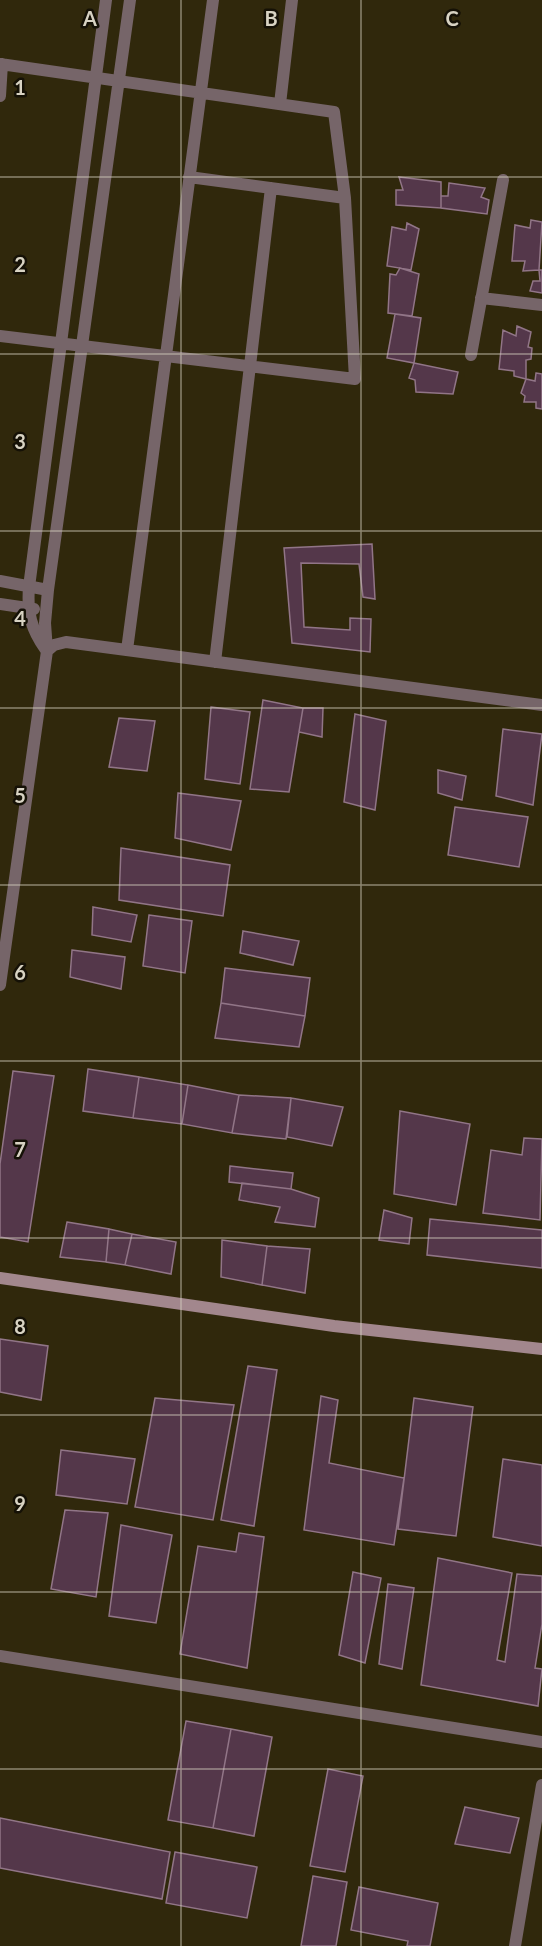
<svg xmlns="http://www.w3.org/2000/svg" width="542" height="1946" viewBox="0 0 542 1946" font-family="Lato,sans-serif">
<rect width="100%" height="100%" fill="#30280c"/>
<path fill="#54374a" stroke="#917587" stroke-width="1.5" d="M399 177 441 182V208L396 205V190H403Z
M449 183 485 188 481 197 489 200 487 214 441 208V196H448Z
M531 220 542 222 539 270 523 271 525 261H512L515 225 530 228Z
M407 223 419 229 411 270 387 266 392 227 406 230Z
M400 268 419 274 412 316 388 313 390 274 396 275Z
M539 270H542V293L530 291 533 281H540Z
M395 314 421 318 414 363 387 358Z
M517 326 531 332 528 347 532 348 531 359 526 360V379L514 376V371L499 369 503 330 516 336Z
M414 363 458 372 453 394 416 392 415 380 409 378Z
M536 373 542 374V409L536 408V402H524L525 396 521 393 526 379 535 381Z
M372 544 375 599 363 597 359 564 301 563 304 627 350 630V618L371 619 370 652 292 643 284 548Z
M263 700 303 708 289 792 250 789Z
M211 707 250 712 240 784 205 779Z
M303 708H323L322 737 299 732Z
M355 714 386 721 375 810 344 802Z
M119 718 155 721 147 771 109 767Z
M503 729 542 734 533 805 496 796Z
M438 770 466 776 462 800 438 793Z
M178 793 241 801 231 850 175 838Z
M455 807 528 817 519 867 448 855Z
M121 848 230 865 223 916 119 900Z
M93 907 137 915 131 942 92 935Z
M149 915 192 921 185 973 143 966Z
M243 931 299 941 293 965 240 953Z
M72 950 125 957 121 989 70 977Z
M225 968 310 978 305 1016 221 1003Z
M221 1003 305 1016 299 1047 215 1038Z
M88 1069 139 1077 133 1118 83 1111Z
M13 1071 54 1076 28 1242 0 1237V1164Z
M139 1077 188 1085 182 1124 133 1118Z
M188 1085 239 1095 232 1133 182 1124Z
M239 1095 291 1098 286 1139 232 1133Z
M291 1098 343 1107 332 1146 287 1137Z
M400 1111 470 1124 456 1205 394 1194Z
M524 1138 542 1139 540 1220 483 1213 491 1150 522 1155Z
M230 1166 293 1173 291 1189 229 1182Z
M242 1183 291 1189 319 1198 315 1227 275 1222 280 1207 239 1200Z
M384 1210 412 1218 409 1244 379 1240Z
M430 1219 542 1230V1268L427 1255Z
M67 1222 109 1229 106 1262 60 1257Z
M109 1229 132 1234 125 1265 106 1262Z
M132 1234 176 1242 171 1274 125 1265Z
M222 1240 267 1246 262 1285 221 1277Z
M267 1246 310 1249 305 1293 262 1285Z
M0 1339 48 1346 41 1400 0 1392Z
M248 1366 277 1370 254 1526 221 1520Z
M321 1396 338 1400 329 1463 404 1478 394 1545 304 1530Z
M155 1398 234 1405 213 1520 135 1507Z
M414 1398 473 1407 456 1536 398 1529Z
M61 1450 135 1459 127 1504 56 1495Z
M503 1459 542 1465V1546L493 1537Z
M65 1510 108 1513 96 1597 51 1589Z
M121 1525 172 1535 156 1623 109 1616Z
M239 1533 264 1537 247 1668 180 1654 198 1546 236 1552Z
M438 1558 512 1573 497 1660 505 1662 517 1574 542 1576V1624L535 1668 542 1669 538 1706 421 1685Z
M353 1572 381 1578 365 1663 339 1655Z
M388 1584 414 1588 402 1669 379 1664Z
M186 1721 231 1729 213 1828 168 1820Z
M231 1729 272 1737 254 1836 213 1828Z
M328 1769 363 1776 345 1872 310 1866Z
M465 1807 519 1818 510 1853 455 1844Z
M0 1818 170 1852 162 1899 0 1868Z
M175 1852 257 1867 247 1918 166 1903Z
M313 1876 347 1882 336 1946H301Z
M359 1887 438 1903 430 1946H407L408 1941 351 1930Z"/>
<g fill="none" stroke-linecap="round" stroke-linejoin="round">
<path stroke="#766569" stroke-width="12" d="M0 64 334 112 345 198 355 379 0 336
M0 96 2 64
M280 104 292 0
M189 177 345 198
M481 298 542 305
M471 355 503 180
M0 581 48 590
M0 604 34 609
M46 650C31 629 27 613 29 587L106 0
M127 650 213 0
M47 651 54 645 66 642 542 705
M215 662 271 188
M0 985 47 651 45 623 48 590 130 0
M0 1656 542 1742
M515 1946 542 1785"/>
<path stroke="#a2878d" stroke-width="12" d="M0 1278 334 1326 542 1349"/>
</g>
<path fill="none" stroke="#d8d3c3" stroke-width="1.5" stroke-opacity="0.55" d="M181 0V1946M361 0V1946M0 177H542M0 354H542M0 531H542M0 708H542M0 885H542M0 1061H542M0 1238H542M0 1415H542M0 1592H542M0 1769H542"/>
<g font-size="20" text-anchor="middle" font-weight="bold" fill="#d8d3c3" stroke="#151106" stroke-width="5" stroke-linejoin="round" paint-order="stroke">
<text x="90" y="26">A</text>
<text x="271" y="26">B</text>
<text x="452" y="26">C</text>
<text x="20" y="95">1</text>
<text x="20" y="272">2</text>
<text x="20" y="449">3</text>
<text x="20" y="626">4</text>
<text x="20" y="803">5</text>
<text x="20" y="980">6</text>
<text x="20" y="1157">7</text>
<text x="20" y="1334">8</text>
<text x="20" y="1511">9</text>
</g>
</svg>
